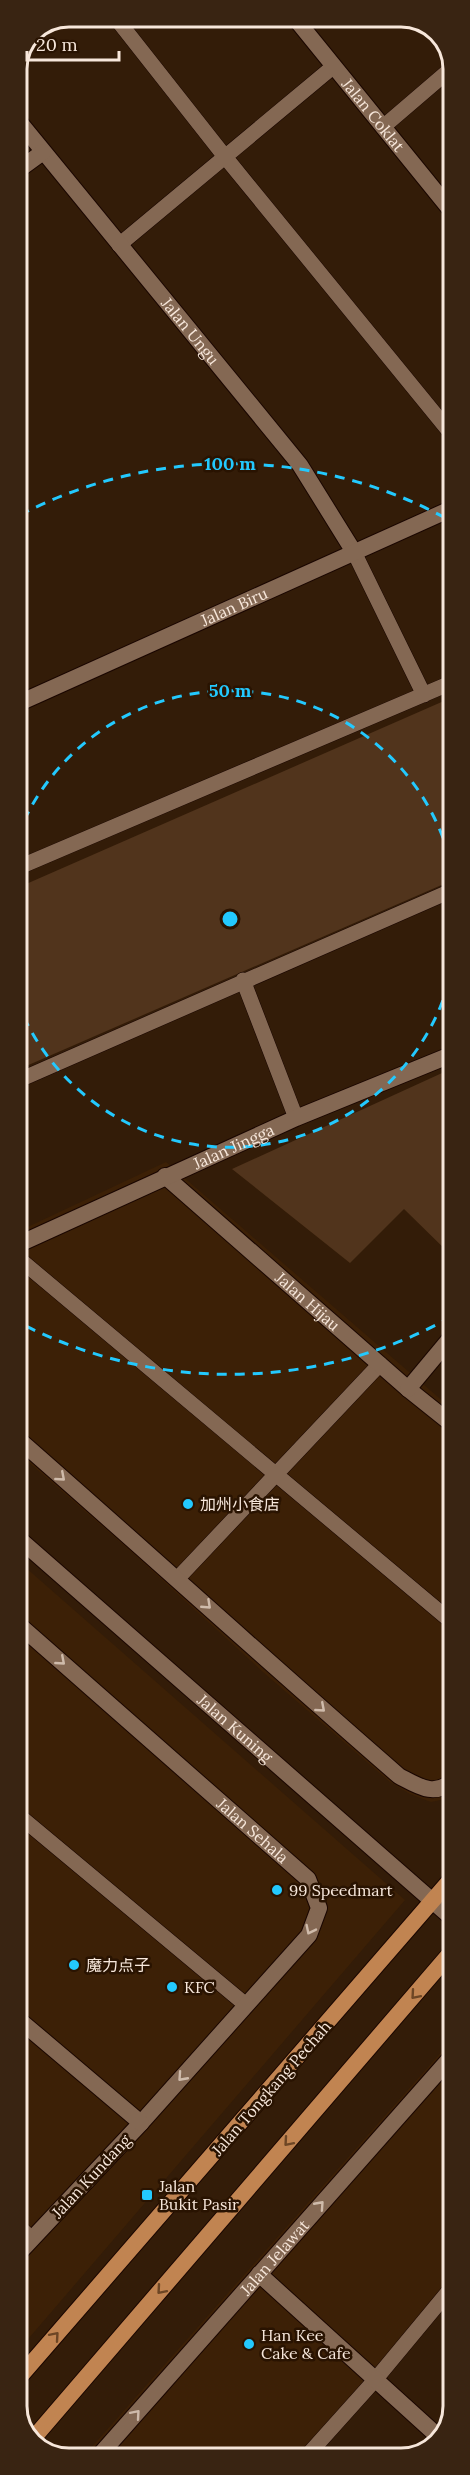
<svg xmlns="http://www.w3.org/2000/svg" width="470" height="2475" viewBox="0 0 470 2475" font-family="Lora,'Noto Sans SC',serif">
<rect width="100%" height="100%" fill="#331c08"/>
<path fill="#3c2006" d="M166 1162 453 1410V1794L445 1799 431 1802 410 1794 390 1782 263 1672 127 1548 17 1452V1232Z
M17 1560 405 1900 17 2352Z
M453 2039V2296L314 2458H82Z"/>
<path fill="#51341c" d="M453 697V880L17 1070V888Z
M453 1068V1257L404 1209 350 1263 232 1169Z"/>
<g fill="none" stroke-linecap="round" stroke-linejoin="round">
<g stroke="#1a0600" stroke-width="16">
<path id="service" d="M115 17 226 158 453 436
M383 127 453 67
M119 245 334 66
M354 552 424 695
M17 868 453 682
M243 980 296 1118
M17 1081 453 890
M17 1257 453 1623
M178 1578 380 1364
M17 1814 246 2005
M17 2225 32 2239
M305 2458 375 2380 453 2286"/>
</g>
<g stroke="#1a0600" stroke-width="18">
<g id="minor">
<path id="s1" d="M294 17 453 213"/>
<path id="s2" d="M17 119 300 465 354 552"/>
<path d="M17 171 43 152"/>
<path id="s3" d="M17 704 453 508"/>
<path id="s4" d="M165 1176 408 1389 453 1425"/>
<path id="s5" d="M17 1245 296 1118 453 1054"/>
<path d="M408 1389 453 1335"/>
<path d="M17 1438C145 1550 271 1665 399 1776 418 1786 435 1798 453 1780"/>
<path id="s6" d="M17 1623 308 1879 319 1908 309 1935 141 2123 17 2255"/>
<path d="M17 2018 141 2123"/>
<path d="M259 2274 441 2439"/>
<path id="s7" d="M97 2458 453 2055"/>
</g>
</g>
<g stroke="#1a0600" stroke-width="18">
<g id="tertiary">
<path id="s8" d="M17 1537 453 1919"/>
</g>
</g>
<g stroke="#1a0600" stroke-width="18">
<path id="primary" d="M17 2380 453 1877
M31 2441 453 1950"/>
</g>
<use href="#service" stroke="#846853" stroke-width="15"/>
<use href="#minor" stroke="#846853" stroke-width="16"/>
<use href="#tertiary" stroke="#846853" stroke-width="16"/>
<use href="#primary" stroke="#c18451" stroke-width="16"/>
</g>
<defs><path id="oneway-chevron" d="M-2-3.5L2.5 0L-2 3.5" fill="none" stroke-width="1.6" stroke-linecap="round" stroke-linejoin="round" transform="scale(1.5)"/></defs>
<g stroke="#cfbbab">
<use href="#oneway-chevron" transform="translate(61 1477) rotate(41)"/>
<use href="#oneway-chevron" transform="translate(207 1605) rotate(43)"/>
<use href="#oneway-chevron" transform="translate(61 1661) rotate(41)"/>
<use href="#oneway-chevron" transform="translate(321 1708) rotate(41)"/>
<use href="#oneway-chevron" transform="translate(310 1930) rotate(116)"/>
<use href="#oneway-chevron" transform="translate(182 2077) rotate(132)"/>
<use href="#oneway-chevron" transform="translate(320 2205) rotate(-48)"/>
<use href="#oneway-chevron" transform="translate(136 2414) rotate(-49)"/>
</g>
<g stroke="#6d4625">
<use href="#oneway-chevron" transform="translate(415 1995) rotate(131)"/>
<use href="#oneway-chevron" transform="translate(288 2142) rotate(131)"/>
<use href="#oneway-chevron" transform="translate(161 2290) rotate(131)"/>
<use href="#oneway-chevron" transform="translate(55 2336) rotate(-49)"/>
</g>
<g fill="none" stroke="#23c9fe" stroke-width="3" stroke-dasharray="10 8">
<path d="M453 966A228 228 0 0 1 17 1001M17 837A228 228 0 0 1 453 872"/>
<path d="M451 1317A455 455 0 0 1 20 1323M20 515A455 455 0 0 1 451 521"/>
</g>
<g fill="#23c9fe" stroke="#291301" stroke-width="2">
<circle cx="188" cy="1504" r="6"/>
<circle cx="277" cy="1890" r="6"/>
<circle cx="74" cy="1965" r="6"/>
<circle cx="172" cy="1987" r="6"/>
<rect x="141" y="2189" width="12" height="12" rx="3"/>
<circle cx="249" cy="2344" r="6"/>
</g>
<g text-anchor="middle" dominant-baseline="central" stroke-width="5" stroke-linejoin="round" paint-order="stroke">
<g font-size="16" fill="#f7e7db" stroke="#291301">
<text stroke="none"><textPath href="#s1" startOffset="126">Jalan Coklat</textPath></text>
<text stroke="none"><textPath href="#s2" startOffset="274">Jalan Ungu</textPath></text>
<text stroke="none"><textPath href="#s3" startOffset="238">Jalan Biru</textPath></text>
<text stroke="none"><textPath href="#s5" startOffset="238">Jalan Jingga</textPath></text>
<text stroke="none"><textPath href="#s4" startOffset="190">Jalan Hijau</textPath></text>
<text stroke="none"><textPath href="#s8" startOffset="290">Jalan Kuning</textPath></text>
<text stroke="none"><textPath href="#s6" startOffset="314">Jalan Sehala</textPath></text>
<text transform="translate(271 2088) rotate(-49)">Jalan Tongkang Pechah</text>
<text transform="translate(91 2176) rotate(-47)">Jalan Kundang</text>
<text stroke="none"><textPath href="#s7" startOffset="268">Jalan Jelawat</textPath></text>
</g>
<g font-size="16" fill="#f7e7db" stroke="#291301" text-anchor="start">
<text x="200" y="1504">加州小食店</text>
<text x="289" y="1890">99 Speedmart</text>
<text x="86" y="1965">魔力点子</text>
<text x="184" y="1987">KFC</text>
<text x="159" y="2186">Jalan<tspan x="159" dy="18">Bukit Pasir</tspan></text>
<text x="261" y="2335">Han Kee<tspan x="261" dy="18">Cake &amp; Cafe</tspan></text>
</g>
</g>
<path d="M0 0H470V2475H0ZM69 27H401A42 42 0 0 1 443 69V2406A42 42 0 0 1 401 2448H69A42 42 0 0 1 27 2406V69A42 42 0 0 1 69 27Z" fill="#392412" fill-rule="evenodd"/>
<path fill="none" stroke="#f7e7db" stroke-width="3" d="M69 27H401A42 42 0 0 1 443 69V2406A42 42 0 0 1 401 2448H69A42 42 0 0 1 27 2406V69A42 42 0 0 1 69 27Z"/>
<circle cx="230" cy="919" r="9" fill="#23c9fe" stroke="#291301" stroke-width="3"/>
<g font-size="18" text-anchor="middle" font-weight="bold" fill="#23c9fe" stroke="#291301" stroke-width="5" stroke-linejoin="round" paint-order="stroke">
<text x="230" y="470">100 m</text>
<text x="230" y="697">50 m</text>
</g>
<path d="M27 51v9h92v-9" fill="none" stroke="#f7e7db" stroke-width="3"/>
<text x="36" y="51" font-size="18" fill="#f7e7db" stroke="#291301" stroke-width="4.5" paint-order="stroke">20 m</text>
</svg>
